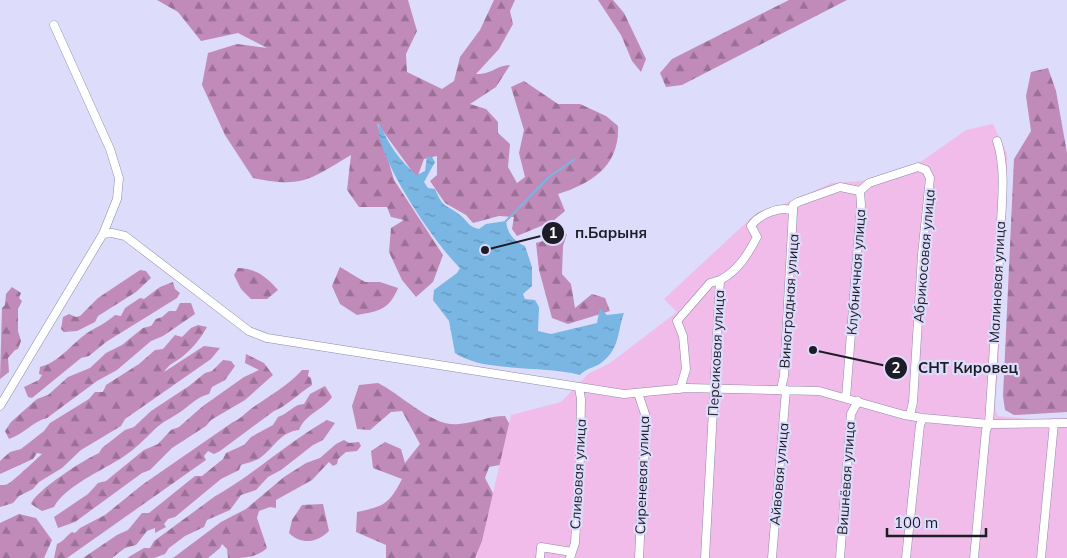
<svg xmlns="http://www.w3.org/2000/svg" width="1067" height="558" viewBox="0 0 1067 558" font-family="Mulish,sans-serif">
<defs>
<pattern id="forest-firs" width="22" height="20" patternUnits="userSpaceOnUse" patternTransform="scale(1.25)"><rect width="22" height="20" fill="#c08ab9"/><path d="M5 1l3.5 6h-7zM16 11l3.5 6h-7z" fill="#9b7096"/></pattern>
<pattern id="water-ripples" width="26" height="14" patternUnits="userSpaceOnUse" patternTransform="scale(1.25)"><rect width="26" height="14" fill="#7ab6e3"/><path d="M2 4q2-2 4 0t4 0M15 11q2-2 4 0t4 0" fill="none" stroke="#6393b8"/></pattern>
</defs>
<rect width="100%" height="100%" fill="#dddcfb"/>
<path fill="url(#forest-firs)" d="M157 0H408L417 31 406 54 407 72 442 89 454 81 460 57 480 30 494 0H515L510 11 513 24 499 49 476 74C494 74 494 66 510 65L496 87 470 104 486 109 498 122V133L510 144 508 167 517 183 525 177 519 153 524 130 511 87 524 81 558 104H580L606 116 618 126C620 166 591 184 558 194L565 211 553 221 517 236 512 229 514 217 499 216 473 223 466 215 445 203 430 181 437 175V156L424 159 417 178 377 123 394 180 443 255 433 282 416 297 402 280 389 252 391 228 404 220 391 217 387 207H359L347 190 351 155C309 180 303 188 253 178L225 135 202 85 208 53 237 44 267 48 238 33 201 41 178 12Z
M598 0H613L624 13 646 59 641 72 632 61 621 35Z
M789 0H847L682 85 666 87 660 73 672 59Z
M1048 68 1056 91 1067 153V412L1014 415 1005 410 1003 396 1014 159 1031 131 1026 96 1031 72Z
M567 234 563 246 562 274 571 284 575 308 592 294 605 298 610 311 568 324 552 318 539 270 536 243Z
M340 267 365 282H380L398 288C389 310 379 311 357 315L340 304 332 286Z
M238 268C255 268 267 277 278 290L267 299H251L241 289 234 275Z
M140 270 146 271 151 278 136 292 98 316 95 322 77 331 64 332 61 329 63 317 69 314 76 317 80 316 98 298Z
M173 282 175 289 180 293 177 298 106 342 89 356 81 358 32 398 28 397 24 387 39 380 42 375 39 374 40 367C61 362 74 340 92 330 101 325 107 322 115 315L121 316 125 308 140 298 144 299 160 287Z
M12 287 21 293 19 298 22 301 18 309V331L21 341 18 349 15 350 8 358 9 372 0 379 2 308 5 305 6 294Z
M180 303H191L195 314 163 336 151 341 117 370 97 381 47 418C32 422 24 434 9 439L5 431 11 422 37 399 48 395 68 377 90 368 106 353 122 345 143 328 151 326 156 319 162 317 169 311H176Z
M198 325 207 327C201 338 192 349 182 357 174 363 169 364 164 372L204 346 220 348 211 359 125 419 121 426 81 450 62 468 39 482 33 489 19 496 13 503 0 507V485C3 485 6 485 8 484 12 482 40 456 42 454L37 453 33 459 0 474V461L10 452 21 449 44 431 50 423 89 399 95 392H103L106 385 139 364 155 350 163 349 175 335 182 337 191 328Z
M246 354 264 363 273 375 245 400 211 420 206 426 172 448 150 470 142 473 75 522 58 528 54 517 88 494 98 483 106 481 144 450 158 444 171 430 179 427 203 406 244 377 259 370 245 363Z
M223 360 231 361 235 366 225 380 212 387 209 394C198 397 192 403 183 410 174 417 163 421 155 429 145 439 135 449 123 457 103 470 65 486 54 507L42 511 31 504C35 491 85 459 99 453L102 448 125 430 134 427 151 411 189 386 205 373 212 371Z
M302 370H309L308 376 311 378 312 385C301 392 284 408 274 411L220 451 214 454 208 451 204 456 206 460 67 558H54L57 544C64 541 66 536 72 532L75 533 80 528 105 515 142 485 233 422C241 419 245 413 252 408 269 396 288 386 302 370Z
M378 383C401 394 433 428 459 424 475 423 489 416 505 416L516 436 505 464 489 467 485 478 498 503 535 558H386V545L356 532 357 512C385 506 389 504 402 479L373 468 371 451 385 442 401 449 405 463 420 444 402 411 391 412 370 430 357 429 352 406 359 385Z
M325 386 332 397C322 411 306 413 299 430 280 432 274 448 260 458 255 461 247 463 241 465L239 470 221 479 175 517 168 519 164 524 166 527 155 533V528L147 531 136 545 125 548 112 558H83L117 535 128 530 142 513H149L195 476H202L223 459 226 453 244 445 251 437 273 425 278 417C288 414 294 404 304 404L310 394Z
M327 420 335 423 323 440 313 445 281 470 268 477 256 490 241 495 230 510 207 520 204 527 185 536 169 548 165 554 154 558H127L144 548H150L154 541 214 497C253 475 287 443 327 420Z
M344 440 349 443 359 442 361 446 357 451 346 452 338 459 337 464 333 466 329 462 312 480 276 500V508L270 507 259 511 257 518 267 548C257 558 242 558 228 558L227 549 222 544 220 548 208 558H173L221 522 246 509 284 477 306 463 320 458 336 444Z
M323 504 329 531C317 543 301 545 289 533L292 520 302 505Z
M19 514 36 518 52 540 44 558H0V523Z"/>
<path fill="#f1bcea" d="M993 124 1007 154 1003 291 995 410 998 416 1028 419 1067 418V558H475L482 541 511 415 561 402 588 374 610 363 677 312 664 299 750 219 832 183 862 181 922 161 966 130Z"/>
<path fill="url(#water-ripples)" d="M379 122C387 142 400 162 417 175L425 171 427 156 432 157 435 162 424 182 428 188 435 189C444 210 445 203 460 215 468 221 468 227 479 229L486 224 506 221C507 233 514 241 525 246L532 267V286L523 294 525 299 535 300 539 307 538 331 551 334 597 323 600 308 607 315 624 313C617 332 620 349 601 363 594 368 586 368 580 375 547 365 483 373 455 353L449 321 433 300 434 290 457 273 460 268C437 246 372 153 379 122Z"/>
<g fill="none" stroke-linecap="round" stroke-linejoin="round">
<path stroke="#7ab6e3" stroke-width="2" d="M506 221 549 177 575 159"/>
<g stroke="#8b8ba7" stroke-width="9">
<path id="street" d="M860 191 869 183 918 167 926 170 930 178 922 255 913 402 910 415
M103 234 112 233 125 236 249 331 267 338 624 394 687 388 819 391 904 415 923 418 989 424 1067 423
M720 280C738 271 748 254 757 237L751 226C758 215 781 205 793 211V205L798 202 840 187 860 191 861 205 846 398
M680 389 686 369 683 336 677 321 710 283 720 280 705 558
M781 389 784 376 793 211
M638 393 646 417 639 558
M0 406 103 234 117 199 119 178 110 149 54 25
M540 558 541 547 572 552
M570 558 575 543 580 457 581 399 579 388
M772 558 786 390
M840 558 851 414 858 401
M906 558 920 425 923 418
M974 558 986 430 989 424C993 362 997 301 1000 240 1001 209 1007 170 997 141
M1041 558 1054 423"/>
</g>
<use href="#street" stroke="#fff" stroke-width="8"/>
</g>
<g text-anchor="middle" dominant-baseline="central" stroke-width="4.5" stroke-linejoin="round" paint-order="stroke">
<g font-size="14" fill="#1d1c27" stroke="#dddcfb">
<text transform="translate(924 256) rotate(-85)">Абрикосовая улица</text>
<text transform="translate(856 272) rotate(-86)">Клубничная улица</text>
<text transform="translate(997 282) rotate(-87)">Малиновая улица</text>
<text transform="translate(789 301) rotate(-86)">Виноградная улица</text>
<text transform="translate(716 353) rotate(-87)">Персиковая улица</text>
<text transform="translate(578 474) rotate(-87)">Сливовая улица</text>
<text transform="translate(779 474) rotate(-85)">Айвовая улица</text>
<text transform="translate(642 475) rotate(-88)">Сиреневая улица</text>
<text transform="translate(846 478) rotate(-86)">Вишнёвая улица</text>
</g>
</g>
<path fill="none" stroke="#1d1c27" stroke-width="2" d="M485 250L553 233M813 350L896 368"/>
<g fill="#1d1c27" stroke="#dddcfb" stroke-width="2">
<circle cx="485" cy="250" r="5"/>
<circle cx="813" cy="350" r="5"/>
<circle cx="553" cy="233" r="12"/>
<circle cx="896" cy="368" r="12"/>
</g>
<g font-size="15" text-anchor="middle" font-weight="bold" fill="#fff">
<text x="553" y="238">1</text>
<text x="896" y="373">2</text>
</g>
<g font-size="15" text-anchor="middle" font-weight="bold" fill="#1d1c27" stroke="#dddcfb" stroke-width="4.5" stroke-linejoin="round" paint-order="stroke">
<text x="611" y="238">п.Барыня</text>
<text x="968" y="373">СНТ Кировец</text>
</g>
<path d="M887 528v8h99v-8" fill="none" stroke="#1d1c27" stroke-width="2.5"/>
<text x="894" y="528" font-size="15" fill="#1d1c27" stroke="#dddcfb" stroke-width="4" paint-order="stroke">100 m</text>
</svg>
